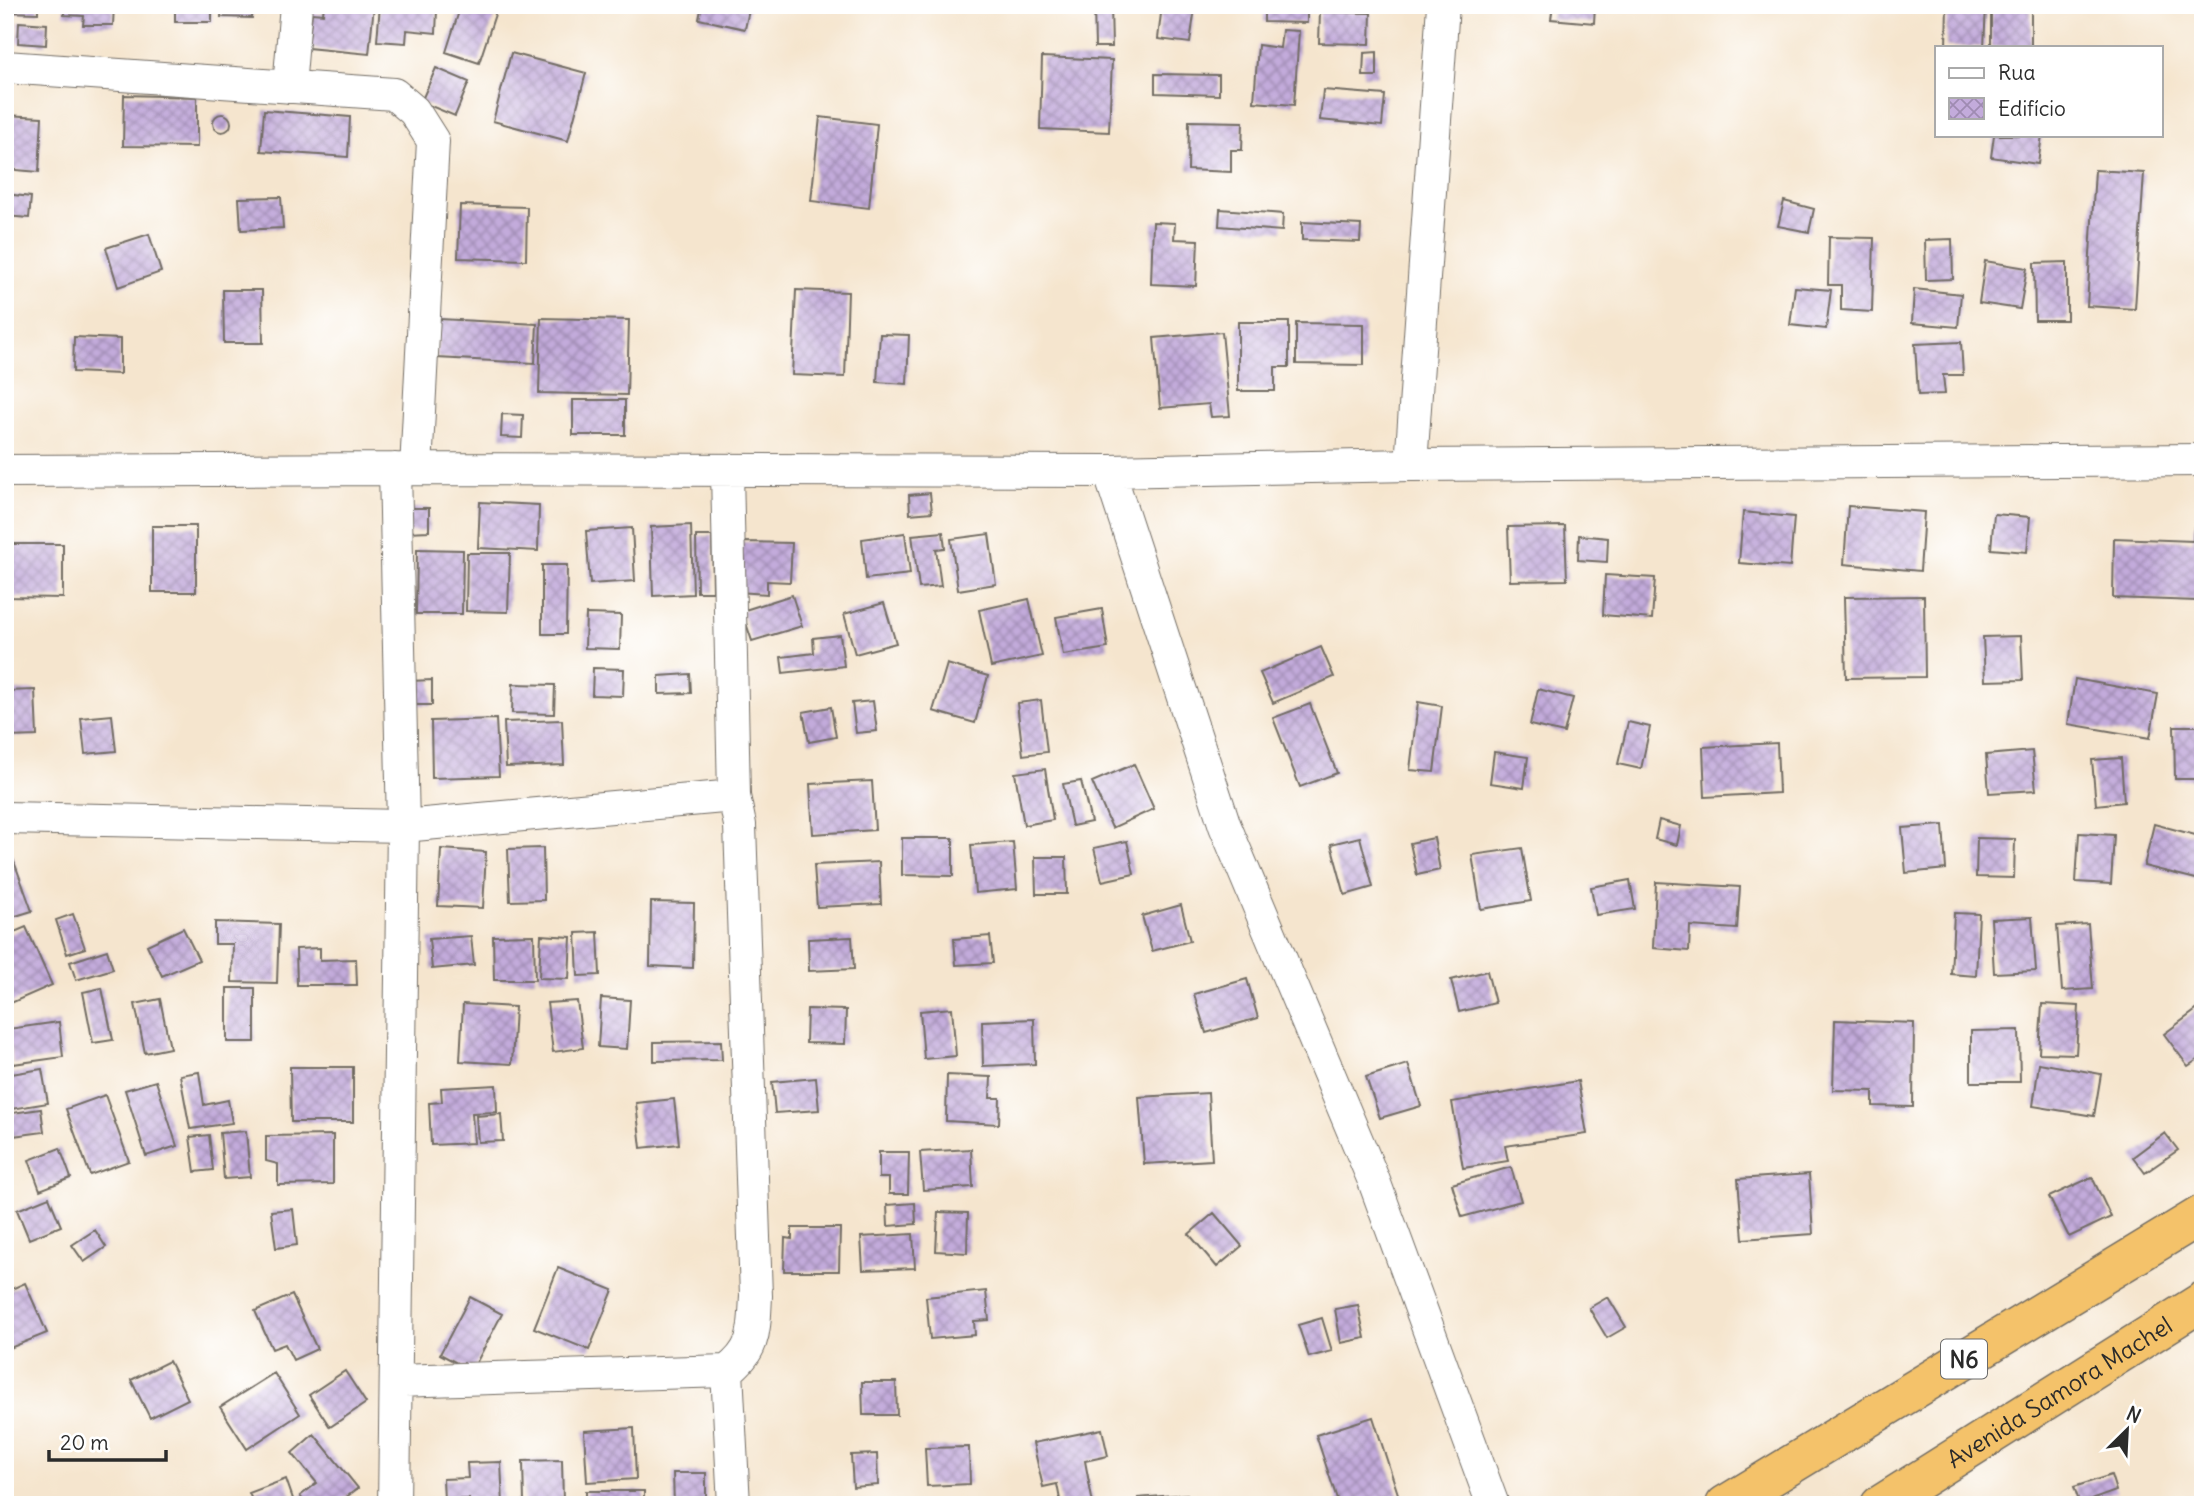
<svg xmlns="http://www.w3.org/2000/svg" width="2208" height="1510" viewBox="0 0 2208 1510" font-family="Delius,sans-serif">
<defs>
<pattern id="building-cross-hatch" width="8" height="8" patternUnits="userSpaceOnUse" patternTransform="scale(1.75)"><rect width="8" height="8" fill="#c3abdb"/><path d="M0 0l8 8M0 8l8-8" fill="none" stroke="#9f8bb2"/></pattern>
</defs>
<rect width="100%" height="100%" fill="#fff"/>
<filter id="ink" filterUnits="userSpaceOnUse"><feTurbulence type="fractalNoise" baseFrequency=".0143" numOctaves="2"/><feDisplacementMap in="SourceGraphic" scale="14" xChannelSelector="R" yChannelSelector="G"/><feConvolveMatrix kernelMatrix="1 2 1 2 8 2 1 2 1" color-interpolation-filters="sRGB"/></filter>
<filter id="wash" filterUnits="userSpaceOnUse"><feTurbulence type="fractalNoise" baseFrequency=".00686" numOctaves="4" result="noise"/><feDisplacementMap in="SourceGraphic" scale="28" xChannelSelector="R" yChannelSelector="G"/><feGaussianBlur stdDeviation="1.57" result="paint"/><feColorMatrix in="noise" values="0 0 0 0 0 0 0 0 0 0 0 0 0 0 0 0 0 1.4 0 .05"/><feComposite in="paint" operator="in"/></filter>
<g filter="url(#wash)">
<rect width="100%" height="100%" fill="#f5e5ce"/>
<g id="blocks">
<path fill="url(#building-cross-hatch)" d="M5 5H38V13L5 12Z
M64 5H114L113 25H83L84 16 64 15Z
M136 5H166V11L136 9Z
M175 5H212V22H175Z
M222 5H253L252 18 221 17Z
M324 5H374L369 54 308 48 312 13 323 14Z
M380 5H421V9L437 10 436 33 407 30 406 43 377 41Z
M461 5H498L479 63 446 52Z
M702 5H750L745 29 699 19Z
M1094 5H1111L1112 47H1095Z
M1162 5 1195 8 1190 43 1158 39Z
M1264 5H1307V23L1264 22Z
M1553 5H1595L1594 23 1551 19Z
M1947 5H1986L1984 47H1946Z
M1991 5H2031V47H1991Z
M1320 12 1371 13 1370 44 1319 43Z
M19 22 47 24 46 45 18 43Z
M1282 30 1299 31 1294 105 1254 102 1258 45 1280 48Z
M1377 52V76H1363L1364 53Z
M511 53 586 73 568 141 493 121Z
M1042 57 1112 60 1109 132 1040 129Z
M436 68 469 82 455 116 421 102Z
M1155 74 1219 75V95L1155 93Z
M1323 90 1385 95 1382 126 1320 120Z
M124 95 197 97V147L123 146Z
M264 110 350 117 348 157 261 151Z
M213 123a9 9 0 1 1 18 0a9 9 0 1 1-18 0Z
M5 115 42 117 39 172 5 169Z
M820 117 877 124 869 208 811 201Z
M1189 121 1243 122 1242 150H1231V172L1188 170Z
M1994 135H2042L2038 164 1991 157Z
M2095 170 2144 173 2135 309 2087 306Z
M5 194 31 197 29 218 5 216Z
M281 197 283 228 241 230 239 198Z
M1784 201 1814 209 1809 232 1778 226Z
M460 205 527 207 526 260 458 258Z
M1220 209 1283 214 1282 231 1219 226Z
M1153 222 1175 223 1174 239 1198 240 1196 286 1151 284Z
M1302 222 1361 225 1360 242 1302 240Z
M5 231H12L9 272H5Z
M149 234 161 272 118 287 106 248Z
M1829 237 1874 238 1872 312 1841 310V285H1828Z
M1952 239 1953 279 1926 280 1925 240Z
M1985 261 2027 268 2020 309 1979 303Z
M2067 262V320H2035L2034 263Z
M1795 287 1831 290 1826 329 1790 325Z
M1914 289 1961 294 1958 327 1912 323Z
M223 290H262L263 343H224Z
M796 290 848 292 845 377 792 375Z
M541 318 629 320 627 395 539 393Z
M439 319 537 324 535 363 437 358Z
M1238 322H1289V367H1275V391H1238Z
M1296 323 1364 324V365L1296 364Z
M1222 332 1230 416 1211 417 1209 404 1160 408 1154 338Z
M880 334 909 335 907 384 877 382Z
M74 337 120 339V374L73 372Z
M1961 342 1963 375H1943L1945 394 1918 395 1915 344Z
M573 400H625V435H573Z
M502 414 523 415 522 438 501 437Z
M930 493 932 512 910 514 909 495Z
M480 502 539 505 538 551 478 548Z
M1848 506 1924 512 1920 571 1844 564Z
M407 508H429V531L407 532Z
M1743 512 1794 517 1790 567 1739 563Z
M1994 514 2030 517 2027 552 1991 549Z
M691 525 693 594 653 596 651 527Z
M2194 525H2203V574H2198L2197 601 2113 598 2114 538 2193 541Z
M152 526H196V592H152Z
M1565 526 1567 580 1510 581 1508 527Z
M632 528 635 581 590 584 586 531Z
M943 532 945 548 936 549 941 586 919 588 912 535Z
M905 533 910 574 866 579 862 539Z
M989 534 996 584 958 590 951 539Z
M1579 535 1608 538 1607 562 1578 560Z
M696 536H712L713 592H697Z
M740 542 792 543 790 582 767 581V594L738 592Z
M5 544H63V598L5 597Z
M417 549 463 550 462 614H416Z
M467 553H510L508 612 466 611Z
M542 565H567L566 634H542Z
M1605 575 1655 578 1652 619 1603 615Z
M792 595 802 626 752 641 742 611Z
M1924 596 1925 677 1846 678 1844 597Z
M1029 599 1042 656 991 667 979 610Z
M884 603 896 643 855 654 844 614Z
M1102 609 1108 648 1063 655 1056 617Z
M586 614 621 615 620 649 585 648Z
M840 635 844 666 783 673 781 657 814 653 813 638Z
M2021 636 2023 680 1985 681 1983 637Z
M1321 647 1334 677 1273 703 1260 673Z
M947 664 988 676 975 723 933 711Z
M593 668 624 669 623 696 592 695Z
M690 674 691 693 659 694V676Z
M2075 679 2158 694 2150 738 2068 724Z
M432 680V705H411L410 681Z
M513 684 555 685 554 714 512 713Z
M1538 689 1573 698 1564 733 1530 725Z
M35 690 37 736 8 737 6 691Z
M1041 700 1047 752 1023 755 1017 703Z
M873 701 877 731 856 733 852 703Z
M1418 702 1442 706 1434 772 1410 770Z
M1310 704 1337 773 1300 787 1273 718Z
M831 707 836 737 809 742 803 712Z
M112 715 116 751 85 754 81 718Z
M496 719 499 776 432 778 431 721Z
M562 720 564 765 506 767 504 722Z
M1628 722 1650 727 1641 769 1618 764Z
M2174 726H2203V779H2175Z
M1777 743 1779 793 1705 797 1703 747Z
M2032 751 2036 790 1989 793 1986 755Z
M1494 752 1528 757 1524 788 1490 783Z
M2121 758 2124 802 2096 805 2092 760Z
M1134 764 1154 809 1112 828 1092 782Z
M1045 769 1053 820 1024 825 1015 773Z
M872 781 875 830 813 834 810 784Z
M1081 781 1091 822 1072 826 1063 784Z
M1659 820 1681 826 1677 845 1655 839Z
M2154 824 2203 837V870L2200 880 2144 866Z
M1943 825 1946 869 1906 873 1902 828Z
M2079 833 2114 835 2111 884 2076 882Z
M1360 837 1373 887 1345 895 1331 844Z
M902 838H953V876L902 875Z
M1434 838 1440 870 1417 875 1410 843Z
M1977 838 2015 839 2014 878 1976 877Z
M1127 841 1134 874 1102 881 1094 848Z
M1013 842 1017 889 975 893 971 845Z
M8 845 32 911 9 918 5 911V846Z
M543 848 544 900 510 901 508 849Z
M1522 848 1531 901 1481 909 1472 855Z
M441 849 486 852 483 908 438 906Z
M1035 857H1066L1067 894H1036Z
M879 862 881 904 817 907 814 865Z
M1630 880 1635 909 1596 915 1591 887Z
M1656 882 1740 887 1737 929 1690 926 1689 951 1653 948Z
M651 902 694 903 693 968 650 966Z
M1181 905 1190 941 1152 951 1142 916Z
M1954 913 1979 914 1976 976 1951 974Z
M73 914 85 948 67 954 56 920Z
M2032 917 2036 971 1994 973 1991 919Z
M215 922 279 924 277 983 232 982 233 944H215Z
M2088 924 2093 989 2062 991 2057 926Z
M26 927 52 985 11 1003 5 990V936Z
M183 928 199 960 162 976 147 945Z
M598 932 600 975 578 976 576 933Z
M534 935 535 980H494L493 936Z
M541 935 571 937 569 979 539 978Z
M471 936 474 965 432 969 429 939Z
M990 936 993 963 956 965 954 939Z
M852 937 854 969 809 971 808 939Z
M320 948V960L356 959 357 985H297L296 949Z
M107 950 113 969 76 980 70 962Z
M1487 971 1495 1003 1459 1012 1451 980Z
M1247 979 1258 1018 1206 1033 1194 994Z
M102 988 113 1040 93 1043 83 992Z
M227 988H255V1042H227Z
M601 998 630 1000 627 1049 598 1047Z
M160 999 170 1048 145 1053 135 1004Z
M577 1001 583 1048 553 1052 547 1003Z
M463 1004 515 1007 512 1064 460 1061Z
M2042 1004 2079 1006 2076 1054 2039 1053Z
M2203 1005V1056L2188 1066 2164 1034Z
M952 1008 956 1056 924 1059 920 1011Z
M807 1009 846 1010 845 1044 806 1043Z
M1034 1019 1035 1064 983 1066 982 1021Z
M1835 1020 1914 1023 1913 1107 1873 1106V1091L1833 1090Z
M59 1022 63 1057 13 1064 8 1029Z
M2019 1030 2020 1082H1971V1031Z
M721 1041 722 1060 654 1061V1042Z
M2039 1063 2101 1074 2094 1116 2033 1106Z
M1408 1064 1421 1106 1380 1118 1366 1077Z
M290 1067H353V1122H291Z
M42 1069 48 1103 5 1110V1075Z
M199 1072 204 1105 228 1100 232 1123 190 1129 180 1075Z
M947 1075 991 1077 990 1098H1000L999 1124 946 1121Z
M816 1078 819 1110 775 1113 772 1082Z
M156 1081 177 1146 146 1156 125 1090Z
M1578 1081 1587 1134 1505 1146 1508 1161 1463 1168 1452 1102Z
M496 1085 497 1112 472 1113 474 1143 431 1145 429 1103 442 1102 441 1088Z
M1208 1093 1212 1160 1144 1164 1139 1097Z
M105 1095 129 1161 90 1175 66 1109Z
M674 1099 679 1144 641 1148 636 1103Z
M41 1109 44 1132 5 1137V1114Z
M501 1114 503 1141 478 1142 476 1116Z
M246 1131 250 1177 224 1179 220 1133Z
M2165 1133 2178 1150 2145 1173 2133 1157Z
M209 1135 213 1170 195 1172 190 1137Z
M333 1135V1184L278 1185V1164L266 1161V1136Z
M60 1148 71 1178 40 1190 29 1160Z
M971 1149 973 1187 923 1190 920 1152Z
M879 1152H909L908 1194H889V1178H879Z
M1511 1167 1521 1201 1462 1217 1452 1184Z
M1809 1174 1813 1234 1743 1239 1738 1179Z
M2092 1177 2111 1217 2069 1237 2049 1197Z
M49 1197 61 1226 29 1239 17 1210Z
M915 1203 916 1224 888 1226 887 1205Z
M293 1209 297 1245 276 1248 271 1211Z
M938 1212 968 1213 967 1253 936 1251Z
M1214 1213 1242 1246 1217 1267 1189 1234Z
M792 1228H840L839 1271H784L785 1238 792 1239Z
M95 1230 106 1247 84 1262 72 1245Z
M913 1234 915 1268 863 1270 861 1237Z
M558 1268 613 1290 589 1350 534 1328Z
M25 1283 47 1333 5 1350V1292Z
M986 1291 989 1320 974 1321 975 1335 930 1339 926 1297Z
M292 1295 317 1349 293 1360 285 1344 272 1349 255 1311Z
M470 1297 502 1314 472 1371 440 1354Z
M1608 1297 1626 1327 1607 1338 1589 1308Z
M1358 1305 1365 1338 1341 1343 1335 1309Z
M1322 1318 1332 1351 1309 1357 1298 1325Z
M169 1361 188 1399 150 1418 131 1380Z
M345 1371 366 1403 330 1427 309 1395Z
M274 1373 300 1414 247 1449 220 1407Z
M862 1382H896L897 1415H863Z
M1373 1417 1399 1497 1375 1505H1339L1316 1435Z
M634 1428 636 1479 587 1482 584 1431Z
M1102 1429 1108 1456 1085 1461 1093 1504 1061 1505 1057 1484 1043 1487 1033 1443Z
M314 1434 358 1488 336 1505H307L300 1496 317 1483 292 1453Z
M969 1447 970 1484 927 1486 925 1448Z
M877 1454 878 1485 853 1487 851 1455Z
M562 1460 563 1502 524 1503 523 1461Z
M501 1462 503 1505H469V1499L444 1500 443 1479 468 1478 467 1463Z
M673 1473H706V1505H674Z
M2111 1475 2116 1491 2080 1504 2074 1487Z
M286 1479 293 1499 277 1505H254L249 1493Z
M586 1491H644V1505H586Z
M1187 1494 1189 1505H1139L1138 1498Z"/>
</g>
</g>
<g filter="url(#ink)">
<use href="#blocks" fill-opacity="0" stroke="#726c64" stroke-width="2"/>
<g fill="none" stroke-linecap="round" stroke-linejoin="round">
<g stroke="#726c64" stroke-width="34">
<path id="street" d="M5 67 394 94 414 111 433 141 416 469
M289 87 296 5
M1411 465 1443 5
M5 471 395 469 1109 471 1411 465 2203 460
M1109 471 1225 826 1374 1181 1493 1505
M5 818 403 826 734 796 727 471
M727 1371C756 1349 754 1330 756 1296L740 825 734 796
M396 1381 727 1371 734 1505
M394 1505 403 826 395 469"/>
</g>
<g stroke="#726c64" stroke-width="41">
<g id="highway">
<path d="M1725 1505 2203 1214"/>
<path id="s1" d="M1880 1505 2203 1301"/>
</g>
</g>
<use href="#street" stroke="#fff" stroke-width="32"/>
<use href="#highway" stroke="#f4c26a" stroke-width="38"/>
</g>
</g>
<g text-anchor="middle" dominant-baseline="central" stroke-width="5" stroke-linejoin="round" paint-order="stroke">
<rect fill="#fff" stroke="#6b6b6b" stroke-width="2" x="1941" y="1339.5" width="46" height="39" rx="5"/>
<g font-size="23" font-weight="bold" fill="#2b2b2b">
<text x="1964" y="1359">N6</text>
</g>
<g font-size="24" fill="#2b2b2b" stroke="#fff">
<text stroke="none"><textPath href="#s1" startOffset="212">Avenida Samora Machel</textPath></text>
</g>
</g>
<rect width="2208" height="1510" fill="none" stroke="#fff" stroke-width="28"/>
<rect x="1935" y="46" width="228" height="91" fill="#ffffff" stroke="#aaaaaa" stroke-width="2"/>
<rect x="1949" y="68" width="35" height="10" fill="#ffffff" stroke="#aaaaaa" stroke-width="2"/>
<text x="1998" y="80" font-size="21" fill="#2b2b2b">Rua</text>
<rect x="1949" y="98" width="35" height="21" fill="url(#building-cross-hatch)" stroke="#aaaaaa" stroke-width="2"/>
<text x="1998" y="116" font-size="21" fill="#2b2b2b">Edifício</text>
<g transform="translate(2127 1430) rotate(24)" stroke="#ffffff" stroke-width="5" paint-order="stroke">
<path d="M0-5L12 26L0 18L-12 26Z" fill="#2b2b2b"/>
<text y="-10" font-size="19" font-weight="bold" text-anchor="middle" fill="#2b2b2b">N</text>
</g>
<path d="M49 1450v10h117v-10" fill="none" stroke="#2b2b2b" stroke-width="3.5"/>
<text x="60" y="1450" font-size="21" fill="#2b2b2b" stroke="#ffffff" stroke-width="5" paint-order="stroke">20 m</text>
</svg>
